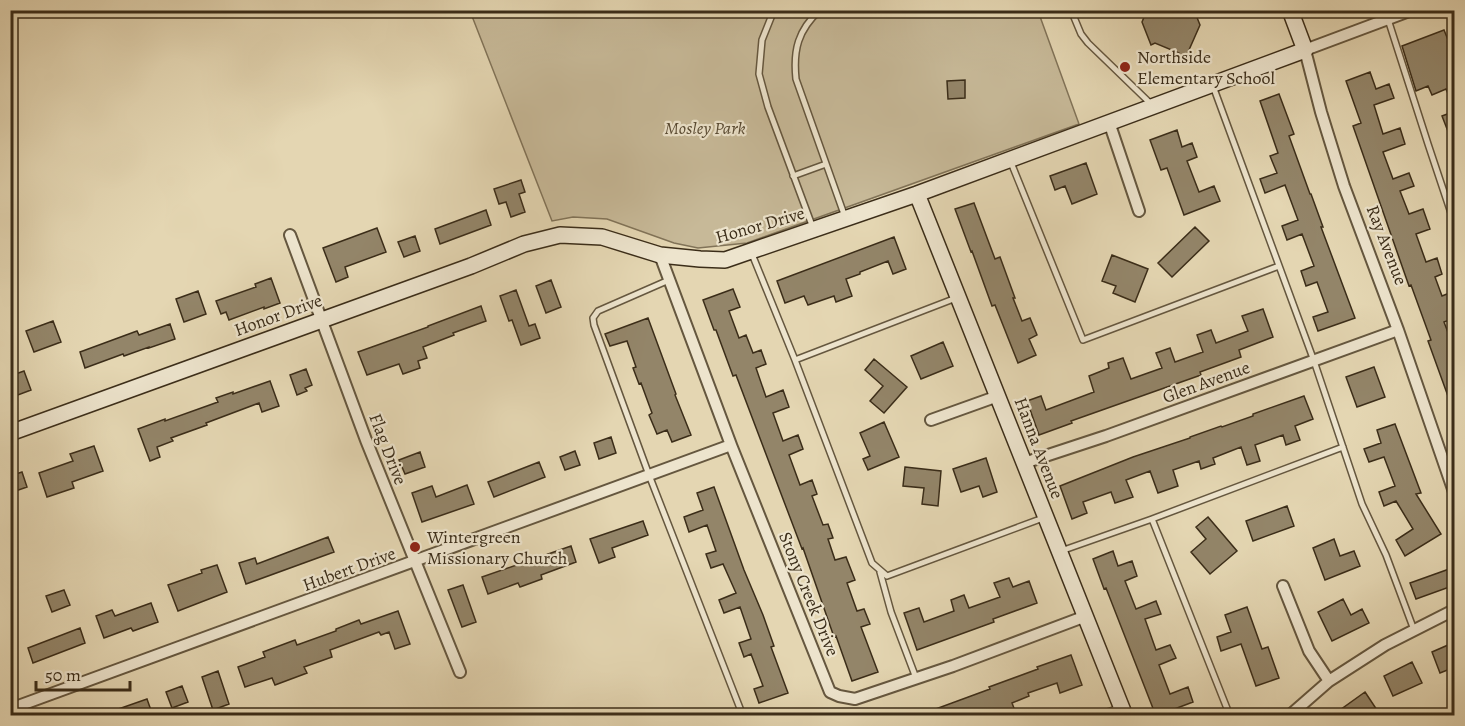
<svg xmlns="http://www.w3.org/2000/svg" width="1465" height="726" viewBox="0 0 1465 726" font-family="Alegreya,serif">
<rect width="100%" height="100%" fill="#e4d6b2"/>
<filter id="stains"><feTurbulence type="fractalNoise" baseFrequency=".00333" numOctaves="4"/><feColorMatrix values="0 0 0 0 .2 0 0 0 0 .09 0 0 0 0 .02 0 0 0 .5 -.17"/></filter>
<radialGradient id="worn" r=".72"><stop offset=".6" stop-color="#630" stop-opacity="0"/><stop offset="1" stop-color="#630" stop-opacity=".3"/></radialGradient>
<path fill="#c7b998" stroke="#817358" stroke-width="1.5" d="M470 11H1038L1079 124 747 243 698 248 674 243 607 219 573 217 552 221Z"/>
<path fill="#938569" stroke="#3b2d19" stroke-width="1.5" d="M1147 10H1194L1200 25 1189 50 1191 53 1180 57 1179 53 1155 43 1151 45 1142 22Z
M1444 30 1455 57 1454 108 1446 89 1432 95 1428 86 1416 91 1402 46Z
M1370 72 1376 89 1389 84 1394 98 1374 105 1383 134 1400 128 1405 144 1383 152 1393 179 1409 173 1414 186 1400 191 1409 214 1423 209 1430 229 1416 234 1426 262 1437 258 1442 274 1435 277 1442 296 1452 292 1455 299V318L1444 322 1455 351V410H1453L1428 341 1431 340 1411 285 1409 286 1353 126 1361 123 1346 81Z
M965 80V98L948 99 947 81Z
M1279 94 1294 134 1289 136 1310 194H1311L1323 227H1321L1355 318 1318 331 1313 317 1328 312 1317 282 1306 286 1301 271 1314 266 1302 234 1287 240 1282 226 1298 220 1285 185 1265 193 1260 179 1277 173 1270 156 1278 153 1260 101Z
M1455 111V147H1454L1442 116Z
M1177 130 1182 147 1192 143 1197 157 1187 161 1199 192 1214 186 1220 201 1184 215 1167 168 1161 170 1150 140Z
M1086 163 1097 194 1072 204 1065 186 1055 190 1050 176Z
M521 180 525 192 519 194 525 212 511 217 506 202 499 204 494 189Z
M974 203 995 259 1000 257 1015 298H1013L1022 321 1030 318 1037 335 1029 339 1036 355 1018 363 995 305 992 306 972 251 971 252 955 209Z
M486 210 491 225 440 244 435 229Z
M1195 227 1209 241 1172 277 1158 263Z
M377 228 386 252 345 267 348 277 336 282 323 248Z
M415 236 420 251 404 257 398 242Z
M894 237 906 269 893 274 888 261 860 272V274L846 279 852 296 836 302 834 296 808 305 804 296 785 303 777 281Z
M1112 255 1148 269 1135 302 1113 293 1116 286 1102 281Z
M271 278 280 303 264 309V307L229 320 226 312 221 314 216 301 256 287 255 284Z
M551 280 561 307 546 313 536 286Z
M733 289 740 307 729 311 739 338 746 335 753 353 761 350 766 364 756 368 766 397 783 390 789 407 773 413 783 441 798 435 803 449 789 455 800 485 812 480 817 494 812 496 823 525 828 524 833 538 828 539 835 560 846 557 855 580 847 583 857 611 864 609 870 624 861 627 878 672 852 681 836 636 834 637 803 548 802 549 736 375 733 376 716 330H714L703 300Z
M516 290 529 326 535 324 540 338 521 345 512 320 509 321 500 296Z
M198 291 206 314 184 322 176 299Z
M481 306 486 321 453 333 454 335 423 347 427 358 418 361 420 368 403 374 399 364 367 375 358 352 428 327V326Z
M1263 309 1273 337 1239 350 1241 357 1200 372 1201 375 1071 421 1072 423 1039 435 1027 401 1041 396 1046 410 1094 392 1089 376 1109 368 1108 363 1123 358 1131 379 1162 368 1156 353 1170 348 1175 362 1203 352 1197 335 1211 330 1216 343 1248 331 1242 316Z
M648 318 676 394 675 395 691 435 672 442 667 430 657 434 649 415 652 413 641 383 639 384 633 368 636 367 627 341 610 346 605 334Z
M53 321 61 342 34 352 26 331Z
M170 324 175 339 149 348V347L124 356 123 354 85 368 80 352 137 331 139 335Z
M943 342 953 366 921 379 911 356Z
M874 359 907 387 884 413 870 401 883 386 865 370Z
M1374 367 1385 397 1357 407 1346 377Z
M306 369 312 385 305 388 307 391 297 395 290 375Z
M24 371 31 390 10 398V376Z
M270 381 279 406 262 412 259 403 206 423 207 425 171 438 173 441 157 447 160 457 150 461 138 429 165 419V421L218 402 216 398 233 392V394Z
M1304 396 1313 419 1295 426 1300 440 1286 445 1283 435 1255 445 1260 461 1247 465 1241 447 1213 458 1215 464 1201 469 1199 461 1173 470 1178 486 1158 493 1150 471 1126 480 1133 497 1115 503 1111 492 1083 502 1087 513 1072 519 1060 486 1133 457 1190 438V437L1221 426 1222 427 1253 416V414Z
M884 422 899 457 868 470 863 459 870 456 860 433Z
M1395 424 1421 493 1416 494 1441 534 1405 556 1396 540 1413 529 1396 501 1384 506 1379 492 1395 486 1384 457 1369 462 1364 449 1381 443 1377 430Z
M611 437 616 453 599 459 594 443Z
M94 446 103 471 72 482 74 488 47 497 39 473 73 461 70 454Z
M575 451 580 465 565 470 560 457Z
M420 452 425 467 405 474 399 460Z
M986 458 997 492 983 497 979 486 961 492 953 469Z
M539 462 545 477 494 497 488 482Z
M905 467 941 471 938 506 922 504 924 488 903 486Z
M22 472 27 487 10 493V476Z
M467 485 474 504 422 522 412 493 432 486 436 497Z
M714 487 744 570 763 615 774 646 771 647 788 693 759 703 754 689 763 686 751 654 744 657 739 643 751 639 740 607 724 613 719 600 736 593 723 564 711 568 706 554 716 551 707 525 689 532 684 517 703 510 697 493Z
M1287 506 1294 526 1253 541 1246 521Z
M1208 517 1237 551 1210 574 1191 552 1206 539 1196 527Z
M643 521 648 535 612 548 615 557 599 563 590 539Z
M328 537 334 552 246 584 239 563 255 558 257 564Z
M1334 539 1340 556 1354 551 1360 566 1325 580 1313 548Z
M571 546 576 562 541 575 542 579 520 587 518 583 488 594 482 577Z
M1113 551 1118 566 1132 561 1137 576 1125 581 1136 609 1156 601 1161 614 1145 619 1156 650 1170 645 1176 658 1159 665 1170 694 1188 687 1193 702 1156 716 1106 588 1104 589 1093 559Z
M217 565 227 592 178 611 168 585 202 573 201 570Z
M1452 568 1455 574V585L1416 599 1410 583Z
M1009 578 1013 587 1029 581 1037 603 993 619 994 622 917 650 904 613 919 608 924 622 954 611 951 600 964 595 969 608 1000 597 994 583Z
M463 585 476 622 462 627 448 590Z
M64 590 70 605 52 612 46 596Z
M1343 599 1351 615 1362 609 1369 623 1332 641 1318 612Z
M151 603 158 622 133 631 131 628 104 638 96 616 112 610 115 616Z
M1247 607 1262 649 1268 647 1279 678 1256 686 1241 644 1221 651 1217 637 1231 632 1225 615Z
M398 611 410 644 395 649 389 632 381 635 379 632 330 650 332 657 304 667 307 673 275 685 272 678 245 687 238 667 265 657 263 652 295 640 297 645 336 631V629L359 620 361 624Z
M80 628 85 643 33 663 28 648Z
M1455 642V667L1440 673 1432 652Z
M1071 655 1082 685 1060 693 1057 683 1028 693 1029 696 1012 703 1017 716H922V714L990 689 989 687 1038 669 1037 667Z
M1412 662 1422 683 1393 696 1384 676Z
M218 671 229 704 213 710 202 677Z
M182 686 188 702 172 708 166 692Z
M1365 692 1381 716H1344L1340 710Z
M147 699 153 716H104V714Z"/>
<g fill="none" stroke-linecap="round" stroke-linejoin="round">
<g stroke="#65573f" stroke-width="8">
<path id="lane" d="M774 10 762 40 759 74 768 107 813 228
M804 10 812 18
M820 10C798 30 793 50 796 79L845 217
M1071 10 1081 34 1088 43 1151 104
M1385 10 1428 144 1454 222
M1213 86 1314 361 1362 504 1386 555 1414 630
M1010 160 1083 340 1279 266
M793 176 826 164
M752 254 795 360 872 563 887 576 1043 518
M669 280 598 311 593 318 594 325 649 475 743 716
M795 360 956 298
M1152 519 1230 716
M1061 551 1152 519 1343 447
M880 572 891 612 916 678
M1094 716 1120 708"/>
</g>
<g stroke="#65573f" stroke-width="14">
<path id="street" d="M1412 10 1305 50 1321 112 1344 186 1398 330 1454 492
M1109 122 1139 211
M290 235 366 440 460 672
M660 255 731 445 830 692 839 696 855 699 953 666 1086 616
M931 420 998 396
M1024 463 1106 436 1398 330
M1283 586 1309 651 1329 681
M10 709 731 445
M1289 716 1329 681 1385 645 1454 610"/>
</g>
<g stroke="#3b2d19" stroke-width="18">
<path id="secondary" d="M917 194 1125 716
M10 433 471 266 524 244 560 235 602 237 660 255 700 259 725 260 751 251 917 194 1305 50 1290 10"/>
</g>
<use href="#lane" stroke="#ede4cd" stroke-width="5"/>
<use href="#street" stroke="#ede4cd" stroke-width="10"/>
<use href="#secondary" stroke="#ede4cd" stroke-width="15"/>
</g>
<g fill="#8f2418" stroke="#ede4cd" stroke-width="2">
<circle cx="1125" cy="67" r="6"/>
<circle cx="415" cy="547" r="6"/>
</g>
<g text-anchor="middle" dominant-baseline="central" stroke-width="4.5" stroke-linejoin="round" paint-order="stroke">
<g font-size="18" fill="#3b2d19" stroke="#ede4cd" text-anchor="start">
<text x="1137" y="57">Northside<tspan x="1137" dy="21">Elementary School</tspan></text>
<text x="427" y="537">Wintergreen<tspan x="427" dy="21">Missionary Church</tspan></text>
</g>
<g font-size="18" font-style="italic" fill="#574932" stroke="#ede4cd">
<text x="705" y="128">Mosley Park</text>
</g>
<g font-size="18" fill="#3b2d19" stroke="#ede4cd">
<text transform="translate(760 225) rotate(-16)">Honor Drive</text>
<text transform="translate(1387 245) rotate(69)">Ray Avenue</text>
<text transform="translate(278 315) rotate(-20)">Honor Drive</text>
<text transform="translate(1206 382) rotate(-20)">Glen Avenue</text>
<text transform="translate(1039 448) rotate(69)">Hanna Avenue</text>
<text transform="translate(388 449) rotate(69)">Flag Drive</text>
<text transform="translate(349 569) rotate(-20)">Hubert Drive</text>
<text transform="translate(809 594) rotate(68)">Stony Creek Drive</text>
</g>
</g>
<rect width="1465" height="726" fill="none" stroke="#e4d6b2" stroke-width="36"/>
<rect x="12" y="12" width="1441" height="702" fill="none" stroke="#3b2d19" stroke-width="3"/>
<rect x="18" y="18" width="1429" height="690" fill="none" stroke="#3b2d19" stroke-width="1.5"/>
<path d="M36 681v9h94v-9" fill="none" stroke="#3b2d19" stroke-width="3"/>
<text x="45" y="681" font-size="18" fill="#3b2d19" stroke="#ede4cd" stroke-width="4.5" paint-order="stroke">50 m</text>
<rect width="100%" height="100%" filter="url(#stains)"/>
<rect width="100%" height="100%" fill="url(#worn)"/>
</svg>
